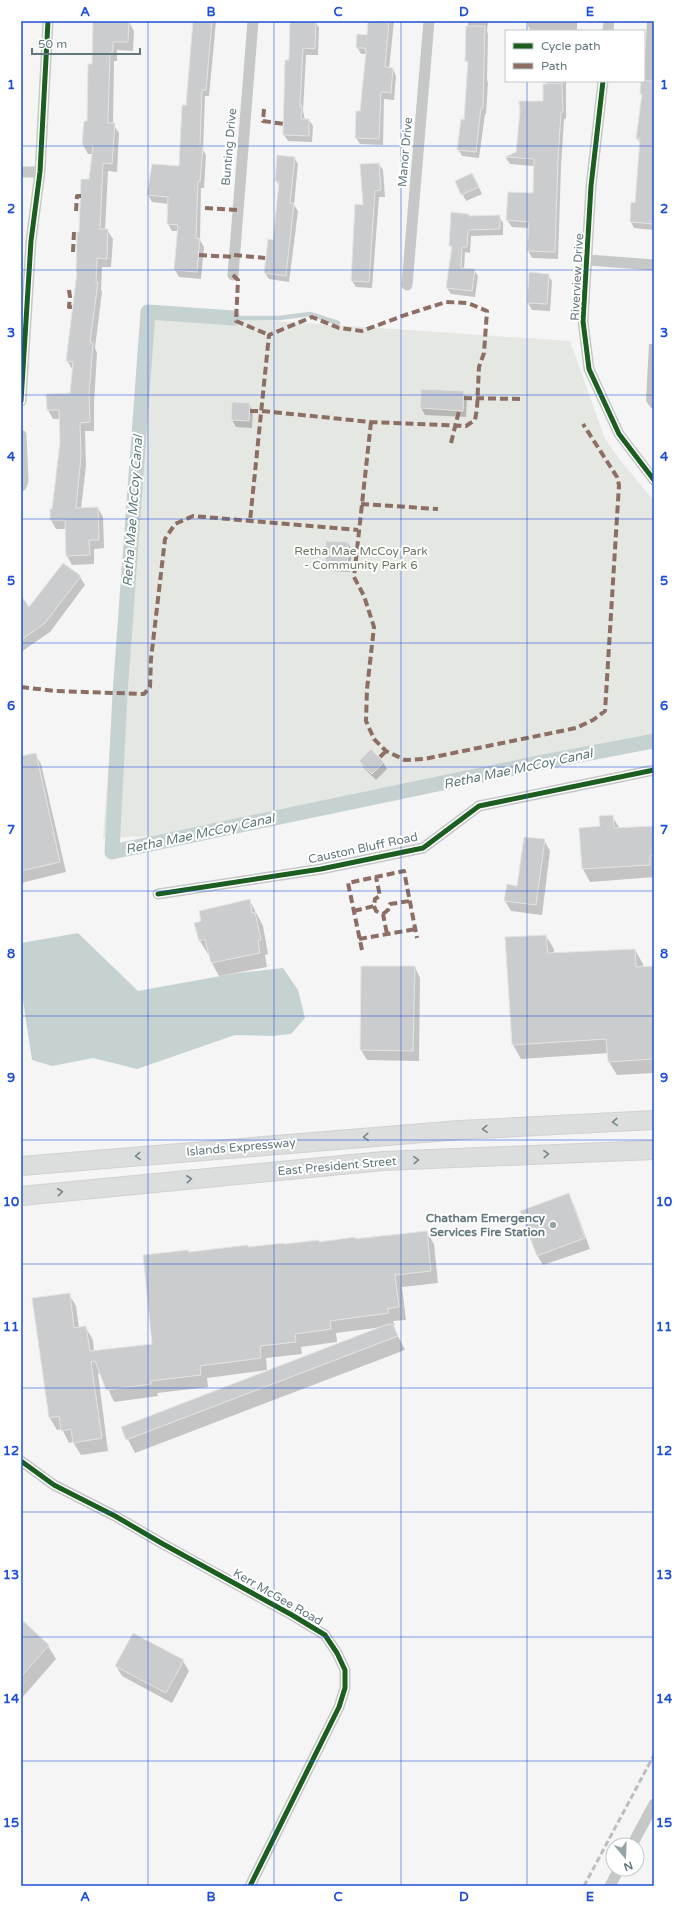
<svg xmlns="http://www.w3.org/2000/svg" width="675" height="1907" viewBox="0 0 675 1907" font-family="'Varela Round',sans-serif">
<rect width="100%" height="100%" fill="#f5f5f5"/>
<path fill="#e5e7e2" d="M142 312 570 341 605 439 617 456 654 501V741L150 836 103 838Z"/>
<path fill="#c6d2d2" d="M78 933 138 991 237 973 283 968 298 990 305 1018 291 1034 272 1036 235 1035 137 1069 93 1058 52 1066 32 1060 21 987V943Z"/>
<path fill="#0003" d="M94 21 129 22 134 31 133 51 117 50V61H114L113 124 119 133 117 172 108 171 105 230H107L113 239 111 267H102L101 289 102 292 95 348 97 353 94 403V431H85L86 466 81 509 98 508 103 517 104 548 94 549V564L72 565 67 556 66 529H56L51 520V510H53L61 442 60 419H53L48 410 71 394 73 370 67 361 78 274 80 233 93 154H88L83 145 88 122 93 65Z
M194 21H216L209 96H205L203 150 206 155 204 188H201L200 240 204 247 201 279 179 277 175 270 178 231H172L168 224 169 204 152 202 148 195 180 167 187 106Z
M291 21 316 22 319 28 318 55H306L303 111 305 120H309L313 126 312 142 288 141 284 135Z
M369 21H394L389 69H393L396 76 394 100 384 99 383 145 360 144 356 138 361 112 367 54H361L357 47 368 36Z
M468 21H488L487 31 488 34 487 80 488 83 486 114H485L479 158 462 156 458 149 465 121 469 64 466 61Z
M528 21H577V31H531L528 26Z
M647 21H654V230L634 228 631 222 636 204 641 145 637 138 643 96 642 81H644Z
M547 81H566V119H564L561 167 558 259 532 258 528 250 529 228 512 227 507 220 509 193 534 194V166L510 164 506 158 516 153 544 102Z
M294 157 298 164 294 205 298 211 289 282 269 279 265 273 274 241 280 187 276 181Z
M379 164 383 170 385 197H379L372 288 356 287 352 281 364 206Z
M476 181 482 194 466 201 456 182Z
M469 215 470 217 499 216 503 223V235L471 236 470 253 465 252 464 269 474 270 478 276 475 297 451 294 447 288 452 250 450 245Z
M548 275 552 281 550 311 532 310 528 303Z
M649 344H654V408H651L646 401Z
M463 392 467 399 466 417 425 415 421 408Z
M233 403 249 404 253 411 252 428 236 427 232 420Z
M327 542 348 543 352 550 350 572 329 571 326 564Z
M80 577 85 585 50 632 21 652V605L29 608Z
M35 754 41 764 66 872 21 883V757Z
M360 761 383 762 387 769 376 780 364 768Z
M612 816 620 829 654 827V877L590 882 583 869 580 829 601 827Z
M544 840 550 851 542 915 511 911 505 901 518 887Z
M250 901 263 926 268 954 265 955 267 967 219 976 212 963 210 954H208L200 941 195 924Z
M546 936 554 949V954L635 950 643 964V967H654V1073L617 1075 609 1062 608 1053 521 1059 513 1045 506 938Z
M415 967 420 978 419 1061 367 1060 361 1050Z
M568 1195 574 1205 590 1249 543 1265 537 1255Z
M427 1232 434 1244 438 1283 402 1287 406 1320 393 1321 395 1325 393 1326 405 1350 135 1453 122 1428 383 1327 336 1333 337 1342 301 1347 302 1354 266 1358 267 1370 207 1378 208 1387 157 1393 158 1396 114 1402 101 1373 98 1374 108 1451 81 1455 73 1442 69 1443 62 1429 57 1430 50 1418 69 1294 76 1306 79 1328H86L93 1340 94 1352 153 1345 189 1253Z
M21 1620 48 1646 56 1659 21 1699Z
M183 1661 189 1671 172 1703 122 1676 116 1666Z"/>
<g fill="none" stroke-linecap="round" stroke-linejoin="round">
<path stroke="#c6d2d2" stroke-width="4.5" d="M233 318H279L310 314 338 323"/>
<path stroke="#c6d2d2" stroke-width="15" d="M233 318 148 312 120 694 112 852 548 761 654 741"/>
</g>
<path fill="#cacccd" stroke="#e4e4e4" d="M93 21H129L128 42H113V52H110L108 123H115L112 164 103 163 100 229H108L107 259 97 258 96 282H98L90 342 93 343 89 394 90 422 80 423 81 456 76 508 98 507 99 540H89L90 555 66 556 65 520H50V509H52L60 442 59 410H47L46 394 70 393 73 362 66 361 77 272H76L77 232H79L81 179H89L93 146 82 145 84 121H87L88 64H92Z
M193 21H212L206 90H202L200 146 203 147 200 182 198 181 196 238 200 239 197 272 174 270 178 225 167 224 168 197 147 195 152 164 179 166 182 105H186Z
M290 21H316L315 49 303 48 300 106H302L301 119H309V136L283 135 285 60H289Z
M368 21 389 23 385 67 393 68 391 93 381 92 379 139 355 138 356 111H360L366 52 365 48H356L357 34 367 35Z
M466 26H485L483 108H481L476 152 457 150 461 119 464 120 468 61H465Z
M641 81H654V224L630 222 631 202 635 203 640 139H636L642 94H640Z
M562 83 563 112H561L558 159 555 252 527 251 529 222 506 220 508 192 533 193 534 159 505 157 516 152 520 112 519 101H543V84Z
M277 155 295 157 290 203H294L286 276 264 273 268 239 273 240 279 181H275Z
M379 163 381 190 375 191 369 282 351 281 355 204 363 205 360 164Z
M472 173 479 187 461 195 455 181Z
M451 212 469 214V216L500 215V229L468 230 467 247H462L461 268 475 269 472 291 446 288 452 246H449Z
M529 272 549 274 547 304 527 303Z
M421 389 464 391 463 411 420 408Z
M232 402 250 403 249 421 231 420Z
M326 541 348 542 347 566 325 564Z
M63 563 81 576 45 623 21 640V595L29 607Z
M371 749 384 762 372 774 359 761Z
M36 753 60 862 21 871V756Z
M613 815 614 828 654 826V855L650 856V865L582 869 579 828 600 826 599 816Z
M524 837 545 839 536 905 504 901 507 884 517 886Z
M250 899 252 913 255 912 261 940 258 941 260 953 211 963 205 939 199 941 194 923 201 921 199 911Z
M546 935 548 953 635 949 636 967 654 966V1059L608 1062 606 1039 512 1045 505 937Z
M361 966H415L413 1051 360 1050Z
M569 1193 585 1238 537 1256 520 1211Z
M427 1231 431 1271 395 1275 399 1307 387 1309 389 1313 330 1321 331 1329 295 1334 296 1342 260 1346 261 1358 200 1366 201 1375 151 1381V1384L106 1390 95 1361 91 1362 102 1438 73 1443 71 1429 61 1431 59 1416 49 1418 32 1298 70 1293 74 1328 86 1326 90 1351 152 1344 143 1255 188 1250 189 1252 248 1245V1247L284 1243V1244L319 1240V1242L355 1237V1239Z
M388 1324H393L398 1336 126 1440 121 1427Z
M21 1619 49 1645 21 1677Z
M133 1633 184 1660 166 1693 115 1666Z"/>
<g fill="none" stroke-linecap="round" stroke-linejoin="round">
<g stroke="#d0d1d2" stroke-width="20">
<path id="primary" d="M21 1166 460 1130 654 1120
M21 1196 383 1161 654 1150"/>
</g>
<path stroke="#c6c8c8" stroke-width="11" d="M608 31 609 21
M603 81 591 186 583 321 589 369 619 434 654 480
M21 172H40
M588 260 654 265
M233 275 253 21
M407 285 429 21
M21 401 31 241 40 172 48 21
M21 435 23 481 21 486
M158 894 321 869 423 848 479 806 654 770
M21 1461 54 1485 115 1516 163 1544 292 1615 325 1635 337 1653 345 1670V1688L339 1707 250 1886
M632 1845 654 1804
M610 1886 619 1869"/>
<use href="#primary" stroke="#dcdddd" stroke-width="18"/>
<path stroke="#bcbfbf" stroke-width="3" stroke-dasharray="6 3" stroke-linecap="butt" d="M584 1886 654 1755"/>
<path stroke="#8d6e63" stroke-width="4" stroke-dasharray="8 4" stroke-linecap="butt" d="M264 109 263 121 284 124
M205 208 237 210
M76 211 77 196H81
M74 232 73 252 76 254
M199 255 234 257
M234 255 265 258
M233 275 238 280 236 321 269 335
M69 290 70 297 69 307H72
M464 398 521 399
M250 411H262L371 422 466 426 475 420 477 409 479 367 484 353 487 311 468 303 446 302 405 315 362 331 339 328 312 317 269 335 250 521
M371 422 354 577 364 596 374 627 367 689 366 721 374 739 386 751 405 760 424 759 576 728 593 720 605 711 619 485 617 477 583 424
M451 443 459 411
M361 504 438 509
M21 687 55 691 144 694 150 687 151 659 165 539 175 524 193 516 358 530
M380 757 386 751
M374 906 376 911 383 914 387 934
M354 911 374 906 375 899 380 896 376 877
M383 914 388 910 390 904 410 901
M359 939 416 929
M362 950 348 883 404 871 417 938"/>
<g stroke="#fff" stroke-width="8">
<path id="cycleway" d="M603 81 591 186 583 321 589 369 619 434 654 480
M21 401 31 241 40 172 48 21
M158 894 321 869 423 848 479 806 654 770
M21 1461 54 1485 115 1516 163 1544 292 1615 325 1635 337 1653 345 1670V1688L339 1707 250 1886"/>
</g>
<use href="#cycleway" stroke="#1b5e20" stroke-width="5"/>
</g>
<defs><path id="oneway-chevron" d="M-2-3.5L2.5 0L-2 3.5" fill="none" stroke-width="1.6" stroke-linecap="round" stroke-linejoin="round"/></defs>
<g stroke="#75878b">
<use href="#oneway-chevron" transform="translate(615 1122) rotate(177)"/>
<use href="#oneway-chevron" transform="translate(485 1129) rotate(177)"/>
<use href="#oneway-chevron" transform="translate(366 1137) rotate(176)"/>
<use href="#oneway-chevron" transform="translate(546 1154) rotate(-2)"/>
<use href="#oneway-chevron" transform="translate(138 1156) rotate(175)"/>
<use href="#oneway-chevron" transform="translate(416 1160) rotate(-3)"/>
<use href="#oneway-chevron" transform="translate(189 1179) rotate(-6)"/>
<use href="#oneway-chevron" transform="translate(60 1192) rotate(-6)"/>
</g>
<path fill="none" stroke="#1d4ed8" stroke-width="1" stroke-opacity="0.55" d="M148 21V1886M274 21V1886M401 21V1886M527 21V31M527 81V1886M21 146H654M21 270H654M21 395H654M21 519H654M21 643H654M21 767H654M21 891H654M21 1016H654M21 1140H654M21 1264H654M21 1388H654M21 1512H654M21 1637H654M21 1761H654"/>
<circle fill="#96a4a7" stroke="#fff" stroke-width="1.5" cx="553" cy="1225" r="4"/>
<g text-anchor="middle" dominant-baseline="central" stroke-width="4" stroke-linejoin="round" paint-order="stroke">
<g font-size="12" fill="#63787d" stroke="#fff">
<text transform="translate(229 147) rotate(-85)">Bunting Drive</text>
<text transform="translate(405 152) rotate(-85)">Manor Drive</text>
<text transform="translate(577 277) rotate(-87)">Riverview Drive</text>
<text transform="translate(363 848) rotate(-12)">Causton Bluff Road</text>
<text transform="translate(241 1147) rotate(-5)">Islands Expressway</text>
<text transform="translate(337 1166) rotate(-5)">East President Street</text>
<text transform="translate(278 1597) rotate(30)">Kerr McGee Road</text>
</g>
<g font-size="12" fill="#6f7a66" stroke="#fff">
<text x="361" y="551">Retha Mae McCoy Park<tspan x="361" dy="14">- Community Park 6</tspan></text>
</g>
<g font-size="12" font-weight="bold" fill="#63787d" stroke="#fff" text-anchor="end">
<text x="545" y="1218">Chatham Emergency<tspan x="545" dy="14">Services Fire Station</tspan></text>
</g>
<g font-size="13" font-style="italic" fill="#5e7878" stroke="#fff">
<text transform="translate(133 511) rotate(-86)">Retha Mae McCoy Canal</text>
<text transform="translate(518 769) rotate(-12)">Retha Mae McCoy Canal</text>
<text transform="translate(200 834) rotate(-12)">Retha Mae McCoy Canal</text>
</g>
</g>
<rect width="675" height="1907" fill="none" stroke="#ffffff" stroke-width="44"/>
<rect x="505" y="30" width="140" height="52" fill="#ffffff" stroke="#c1c9cb"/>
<rect x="513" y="43" width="20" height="6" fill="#1b5e20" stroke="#c1c9cb"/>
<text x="541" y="50" font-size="12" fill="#63787d">Cycle path</text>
<rect x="513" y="63" width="20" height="6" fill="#8d6e63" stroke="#c1c9cb"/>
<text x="541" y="70" font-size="12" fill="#63787d">Path</text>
<g transform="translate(625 1857) rotate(161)"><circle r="19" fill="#ffffff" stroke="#c1c9cb"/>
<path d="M0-3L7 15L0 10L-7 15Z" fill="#96a4a7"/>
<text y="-6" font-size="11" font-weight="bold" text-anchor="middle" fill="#63787d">N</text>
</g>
<path d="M32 48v6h108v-6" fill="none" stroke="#63787d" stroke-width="2"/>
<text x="38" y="48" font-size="12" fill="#63787d" stroke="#ffffff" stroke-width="3" paint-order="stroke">50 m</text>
<rect x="22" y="22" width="631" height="1863" fill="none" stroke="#1d4ed8" stroke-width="1.5"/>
<g font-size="13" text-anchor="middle" font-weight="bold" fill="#1d4ed8">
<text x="85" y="16">A</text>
<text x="211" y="16">B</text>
<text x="338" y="16">C</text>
<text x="464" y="16">D</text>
<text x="590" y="16">E</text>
<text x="11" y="89">1</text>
<text x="664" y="89">1</text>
<text x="11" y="213">2</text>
<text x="664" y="213">2</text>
<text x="11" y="337">3</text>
<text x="664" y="337">3</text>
<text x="11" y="461">4</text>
<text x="664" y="461">4</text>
<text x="11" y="585">5</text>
<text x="664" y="585">5</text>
<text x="11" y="710">6</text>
<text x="664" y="710">6</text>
<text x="11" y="834">7</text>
<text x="664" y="834">7</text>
<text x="11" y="958">8</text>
<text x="664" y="958">8</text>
<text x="11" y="1082">9</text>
<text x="664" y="1082">9</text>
<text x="11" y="1206">10</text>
<text x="664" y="1206">10</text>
<text x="11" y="1331">11</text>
<text x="664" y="1331">11</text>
<text x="11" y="1455">12</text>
<text x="664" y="1455">12</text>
<text x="11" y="1579">13</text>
<text x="664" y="1579">13</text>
<text x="11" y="1703">14</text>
<text x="664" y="1703">14</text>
<text x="11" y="1827">15</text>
<text x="664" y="1827">15</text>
<text x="85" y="1901">A</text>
<text x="211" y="1901">B</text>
<text x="338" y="1901">C</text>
<text x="464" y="1901">D</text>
<text x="590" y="1901">E</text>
</g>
</svg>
